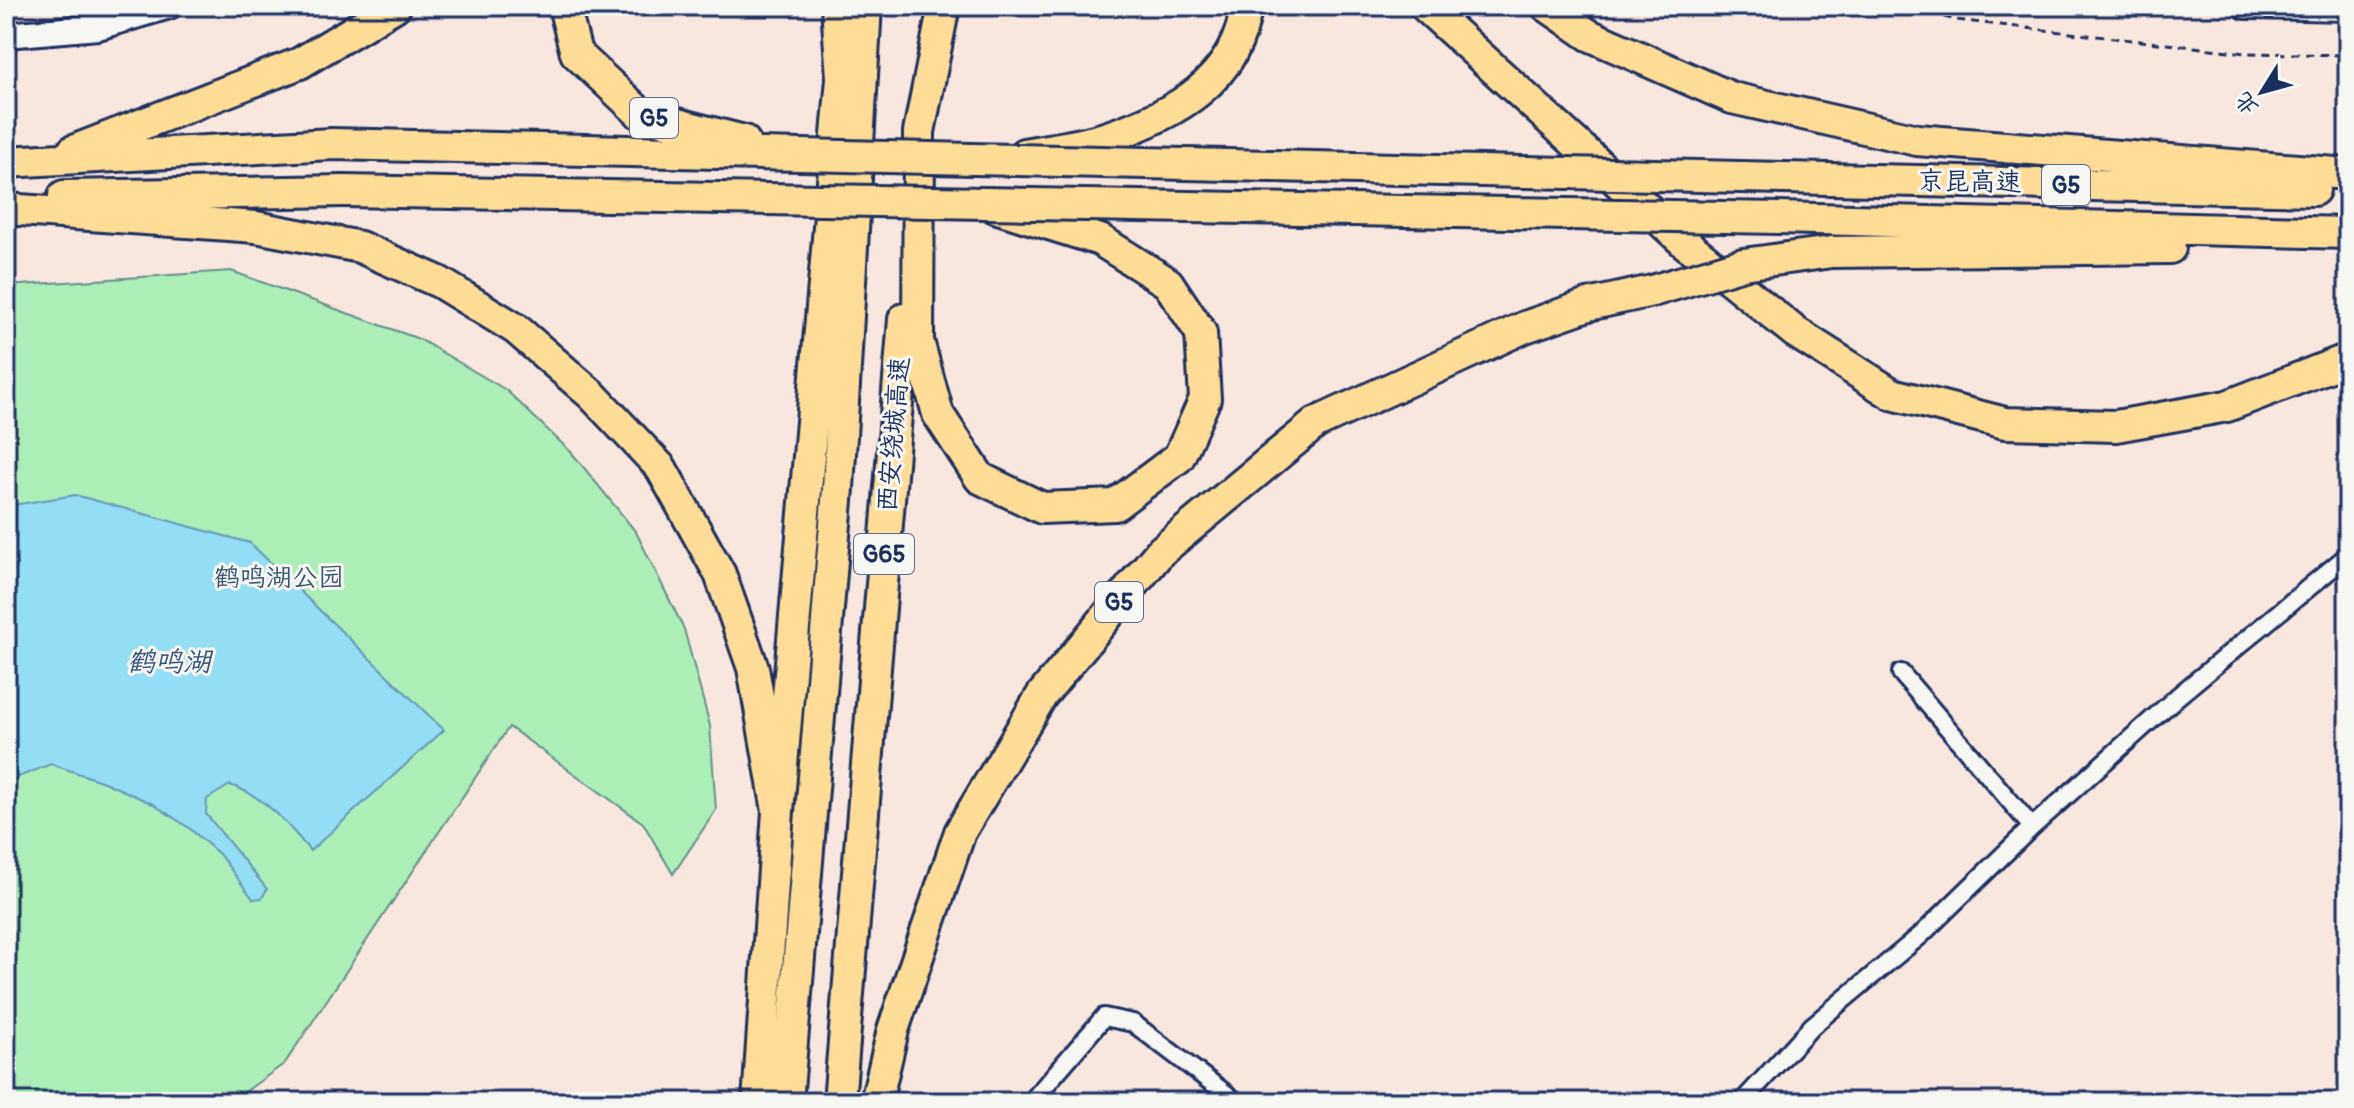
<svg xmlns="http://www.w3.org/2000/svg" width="2354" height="1108" viewBox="0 0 2354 1108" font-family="Pangolin,'LXGW WenKai TC',sans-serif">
<rect width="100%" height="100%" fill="#f8e7df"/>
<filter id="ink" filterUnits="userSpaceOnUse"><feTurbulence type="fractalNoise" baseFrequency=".0125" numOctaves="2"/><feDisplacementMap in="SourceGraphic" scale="16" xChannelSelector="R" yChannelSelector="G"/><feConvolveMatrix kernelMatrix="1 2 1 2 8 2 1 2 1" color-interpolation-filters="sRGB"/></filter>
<g filter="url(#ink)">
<path fill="#aceeb8" stroke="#648e8b" stroke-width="2" d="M231 271 419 339 506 390 572 453 636 532 684 629 710 726 716 810 673 874 643 823 509 727 285 1063 231 1102H6V286Z"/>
<path fill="#93def4" stroke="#6398b8" stroke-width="2" d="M75 495 250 543 444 730 310 851C288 824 265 796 230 785L207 799 206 814 267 889 262 898 253 899 219 854 189 828 153 804 104 782 51 764 18 777 6 787V506Z"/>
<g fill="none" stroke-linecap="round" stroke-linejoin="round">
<g stroke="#1b2f5e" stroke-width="22">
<path id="street" d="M1901 673 2032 827
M1031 1102 1104 1017 1133 1023 1237 1102
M1742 1102 1812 1026 1921 935 2032 827 2178 696 2348 555"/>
</g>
<g stroke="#1b2f5e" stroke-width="30">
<path id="secondary" d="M2246 6 2348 8
M6 35 98 27 169 6"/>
</g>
<g stroke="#1b2f5e" stroke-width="36">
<path id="highway" d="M564 6 576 53 642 115 744 141
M944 6 919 132 918 341 938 414 980 478 1042 508 1115 505 1179 457 1205 399 1201 333 1168 283 1100 240 995 207
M1425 6 1684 242 1795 332 1892 394 2005 423 2116 426 2227 406 2348 359
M1547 6 1589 35 1732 98 1917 140 2348 174
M73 151 300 63 395 6
M1024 154C1051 149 1082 146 1108 137 1173 115 1238 81 1246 6
M6 162 332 144 801 155
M1784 178 2314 190
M64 196 344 191
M6 209 256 227 360 247 439 282 516 329 592 395 661 468 720 574 753 668 778 811
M1778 218 2348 233
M1832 252 2170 248
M758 1102 778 811 842 78 837 6
M787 1102 838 488 866 6
M839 1102 904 319
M876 1102 893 1030 960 832 1042 695 1160 552 1316 423 1525 327 1588 305"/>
</g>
<path stroke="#1b2f5e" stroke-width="3" stroke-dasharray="8 6" stroke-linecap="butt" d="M1903 6 1956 20 2246 53 2348 55"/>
<use href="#street" stroke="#f6f6f2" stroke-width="16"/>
<use href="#secondary" stroke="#f6f6f2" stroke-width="24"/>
<use href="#highway" stroke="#ffdd96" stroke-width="30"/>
<g stroke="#1b2f5e" stroke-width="36" stroke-linecap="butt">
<path id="highway-bridge" d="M801 155 1784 178
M344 191 1778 218
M1588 305 1652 291 1743 264 1832 252"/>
</g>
<use href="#highway-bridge" stroke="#ffdd96" stroke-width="30"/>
</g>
</g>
<g text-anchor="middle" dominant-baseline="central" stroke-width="6" stroke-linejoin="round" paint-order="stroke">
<g fill="#f6f6f2" stroke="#5d6b8a" stroke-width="2">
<rect x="630" y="98" width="48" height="40" rx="6"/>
<rect x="2042" y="165" width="48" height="40" rx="6"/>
<rect x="854" y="534" width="60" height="40" rx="6"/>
<rect x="1095" y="582" width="48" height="40" rx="6"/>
</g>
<g font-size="24" font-weight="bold" fill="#1b2f5e">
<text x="654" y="118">G5</text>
<text x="2066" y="185">G5</text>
<text x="884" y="554">G65</text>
<text x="1119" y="602">G5</text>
</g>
<g font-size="26" fill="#1b2f5e" stroke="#f6f6f2">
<text transform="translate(1970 182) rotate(1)">京昆高速</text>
<text transform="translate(894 434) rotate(-85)">西安绕城高速</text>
</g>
<g font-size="26" fill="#385570" stroke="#f6f6f2">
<text x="279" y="578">鹤鸣湖公园</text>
</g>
<g font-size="28" font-style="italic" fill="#33527c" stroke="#f6f6f2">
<text x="169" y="662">鹤鸣湖</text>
</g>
</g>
<rect width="2354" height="1108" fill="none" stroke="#f6f6f2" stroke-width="32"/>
<rect x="16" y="16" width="2322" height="1076" fill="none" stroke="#1b2f5e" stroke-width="3" filter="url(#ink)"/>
<g transform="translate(2262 92) rotate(233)" stroke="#f6f6f2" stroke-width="6" paint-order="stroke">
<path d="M0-6L14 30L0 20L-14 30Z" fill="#1b2f5e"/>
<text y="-12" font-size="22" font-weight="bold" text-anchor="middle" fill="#1b2f5e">北</text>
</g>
</svg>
